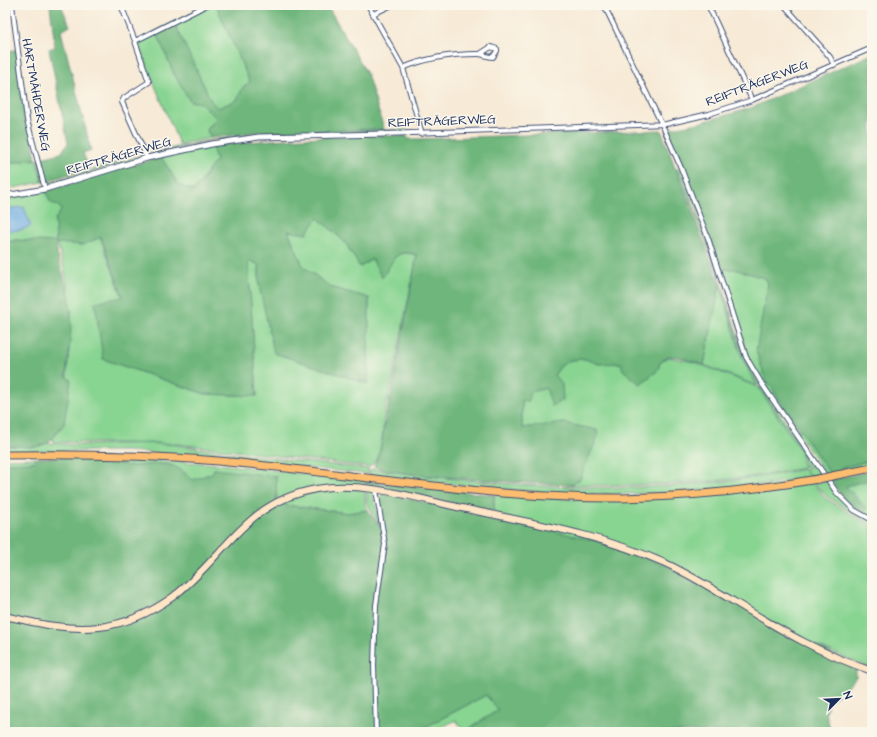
<svg xmlns="http://www.w3.org/2000/svg" width="877" height="737" viewBox="0 0 877 737" font-family="'Architects Daughter',sans-serif">
<rect width="100%" height="100%" fill="#fbf7ec"/>
<filter id="ink" filterUnits="userSpaceOnUse"><feTurbulence type="fractalNoise" baseFrequency=".025" numOctaves="2"/><feDisplacementMap in="SourceGraphic" scale="8" xChannelSelector="R" yChannelSelector="G"/><feConvolveMatrix kernelMatrix="1 2 1 2 8 2 1 2 1" color-interpolation-filters="sRGB"/></filter>
<filter id="wash" filterUnits="userSpaceOnUse"><feTurbulence type="fractalNoise" baseFrequency=".012" numOctaves="4" result="noise"/><feDisplacementMap in="SourceGraphic" scale="16" xChannelSelector="R" yChannelSelector="G"/><feGaussianBlur stdDeviation="0.9" result="paint"/><feColorMatrix in="noise" values="0 0 0 0 0 0 0 0 0 0 0 0 0 0 0 0 0 1.4 0 .05"/><feComposite in="paint" operator="in"/></filter>
<g filter="url(#wash)">
<rect width="100%" height="100%" fill="#f7ead6"/>
<path fill="#88d491" stroke="#528278" d="M209 5H216L250 83 243 87 237 100 218 108 211 101 174 22Z
M156 31 174 74 190 101 201 103 216 118 207 130 211 138 179 144 137 42Z
M407 130V132L322 133V131Z
M290 132V134L211 141 149 155V154C195 141 242 135 290 132Z
M212 146 216 160 194 191 179 185 161 157Z
M144 155V157L50 184 47 183Z
M36 159 42 182 5 190V164Z
M677 169H680L706 238 705 239Z
M46 191 60 207 61 211 55 219 56 243 15 240 5 243V198Z
M318 218 345 242 360 267 372 259 382 277C395 259 392 249 417 255L389 396C388 401 385 406 385 411 382 427 384 458 369 467L178 444 53 442 52 437 64 424 71 311 67 281 57 243 83 245 100 237 123 298 103 359 205 394 257 396 248 260 259 265V285L321 368 368 384 369 298 330 287 303 266 288 231Z
M707 239C714 260 722 282 728 304 737 332 744 359 760 384L758 385 743 358 719 277 705 240Z
M721 269H734L765 278 768 283 765 378 798 426H793L761 380 748 356Z
M720 285 742 358 757 386 704 365Z
M668 357 694 362 758 387 801 451 803 468C726 484 649 486 571 485L580 479 564 423 522 428V400L528 401 530 392 547 388 558 369 562 364 571 360 586 359 599 364 621 363 640 384 657 371 660 363Z
M761 386 814 463 805 467 802 450 759 387Z
M800 428 830 474 826 475 795 429Z
M48 443 74 445 158 443 177 445 227 453 369 469 367 474 173 454 127 451H5V446L36 447Z
M37 458 34 462 5 463V459Z
M109 458 219 464 366 481V485L352 484 276 500V476L212 473 193 480C186 474 179 467 170 465 150 461 125 473 109 458Z
M872 460V465L839 472 841 468Z
M815 464 823 475 811 478 805 469Z
M372 469C515 489 662 498 804 469L810 478C748 487 685 493 622 494 538 495 453 484 368 474Z
M872 479V518C860 512 864 508 857 498 854 493 849 492 846 486Z
M827 481 836 494 872 521V525L826 496 814 483Z
M812 482 825 498 872 527V669L494 512V495L592 500Z
M330 489H365V504L368 510 348 513 277 504 295 497Z
M367 490 372 491 380 526 367 503Z
M486 695 498 710 464 732 456 720 432 732H416Z"/>
<path fill="#6eb67b" stroke="#44726c" d="M50 5H61L70 26 61 31 91 150 83 153 89 168 43 182 38 159 61 153 68 143 49 49 55 47Z
M216 5H327L367 74 384 129 258 132 211 138 207 130 216 118 201 103 190 101 174 74 156 31 174 22 211 101 218 108 237 100 243 87 250 82Z
M16 50 36 159 5 164V51Z
M872 54V460L841 468 839 472 830 474 765 378 756 351 768 283 765 278 734 269H721L667 129 698 123 751 108Z
M661 130 720 285 704 365 679 357 668 356 660 363 657 371 640 384 623 370 621 363 599 364 586 359 571 360 562 365 554 375 562 384 563 400 552 406 546 388 531 392 528 402 522 400V428L564 423 597 430 598 436 580 479 571 485C545 484 386 476 374 466 385 444 383 419 391 396L417 255C394 247 394 261 382 278L372 259 360 267 345 242 318 218 306 234 288 231 303 266 330 287 369 298 368 384 274 353 259 285V265L248 260 257 396 205 394 103 359 95 302 123 297 101 237 83 245 56 243C56 259 66 280 69 296 74 322 69 350 66 376L71 380 64 424 48 443 36 447 5 446V243L15 240 56 242 55 219 61 211 60 207 50 202 46 191 161 157 179 185 194 191 216 160 212 146C277 138 342 135 407 136L408 139H419Z
M81 457 109 458C125 473 150 461 170 465 179 467 186 474 193 480L212 473 214 469 276 476 277 504 348 513 368 510 381 529 378 498 383 493 607 543 664 565 856 667V677L843 692 828 702 826 713 831 732H464L498 710 486 695 416 732H5V463L34 462 37 458Z
M872 471V479L846 486C851 495 860 501 867 509L864 513 844 499 830 480Z
M366 481 494 495V512L366 485Z"/>
<path fill="#6fade1" stroke="#456ea0" d="M24 207 31 226 21 230 9 231 6 212 11 208Z"/>
</g>
<g filter="url(#ink)">
<g fill="none" stroke-linecap="round" stroke-linejoin="round">
<g stroke="#3c4b70" stroke-width="6">
<path id="minor" d="M12 5 27 120 45 189
M121 5 135 41 207 5
M368 5 403 68 422 134
M604 5 664 129 681 168 708 238 746 357 762 384 837 493 854 510 872 520
M708 5 752 100
M784 5 830 57 834 65
M373 14 392 5
M135 41 149 82 124 98 122 102 147 158
M403 68C426 58 452 54 478 54 483 54 487 57 493 57L497 51V49L491 47 480 54
M384 134 666 124 709 114 752 100 872 48
M376 490 385 544 376 605 374 665 376 732"/>
</g>
<g stroke="#3c4b70" stroke-width="7">
<path id="tertiary" d="M5 196 45 189 147 158 212 144 259 137 384 134"/>
</g>
<g stroke="#3c4b70" stroke-width="8">
<path id="secondary" d="M5 616C36 623 68 631 99 627 126 624 152 612 174 596 225 557 244 502 316 489 362 481 408 496 453 506 524 522 598 533 665 563 712 585 755 617 802 641 825 653 848 663 872 671"/>
</g>
<g stroke="#3c4b70" stroke-width="9">
<path id="trunk" d="M5 455C76 454 147 455 218 461 353 473 487 499 622 498 688 497 753 490 818 479
M837 475 872 468"/>
</g>
<use href="#minor" stroke="#fff" stroke-width="4"/>
<use href="#tertiary" stroke="#fff" stroke-width="5"/>
<use href="#secondary" stroke="#fee5c5" stroke-width="6"/>
<use href="#trunk" stroke="#fcbd6f" stroke-width="7"/>
<g stroke="#3c4b70" stroke-width="9" stroke-linecap="butt">
<path id="trunk-bridge" d="M818 479 837 475"/>
</g>
<use href="#trunk-bridge" stroke="#fcbd6f" stroke-width="7"/>
</g>
</g>
<g text-anchor="middle" dominant-baseline="central" stroke-width="3" stroke-linejoin="round" paint-order="stroke">
<g font-size="13" fill="#1b2f5e" stroke="#fbf7ec">
<text transform="translate(757 83) rotate(-21)">REIFTRÄGERWEG</text>
<text transform="translate(36 95) rotate(80)">HARTMÄHDERWEG</text>
<text transform="translate(442 121) rotate(-2)">REIFTRÄGERWEG</text>
<text transform="translate(119 156) rotate(-16)">REIFTRÄGERWEG</text>
</g>
</g>
<rect width="877" height="737" fill="none" stroke="#fbf7ec" stroke-width="20"/>
<g transform="translate(839 699) rotate(66)" stroke="#fbf7ec" stroke-width="3" paint-order="stroke">
<path d="M0-3L7 15L0 10L-7 15Z" fill="#1b2f5e"/>
<text y="-6" font-size="11" font-weight="bold" text-anchor="middle" fill="#1b2f5e">N</text>
</g>
</svg>
